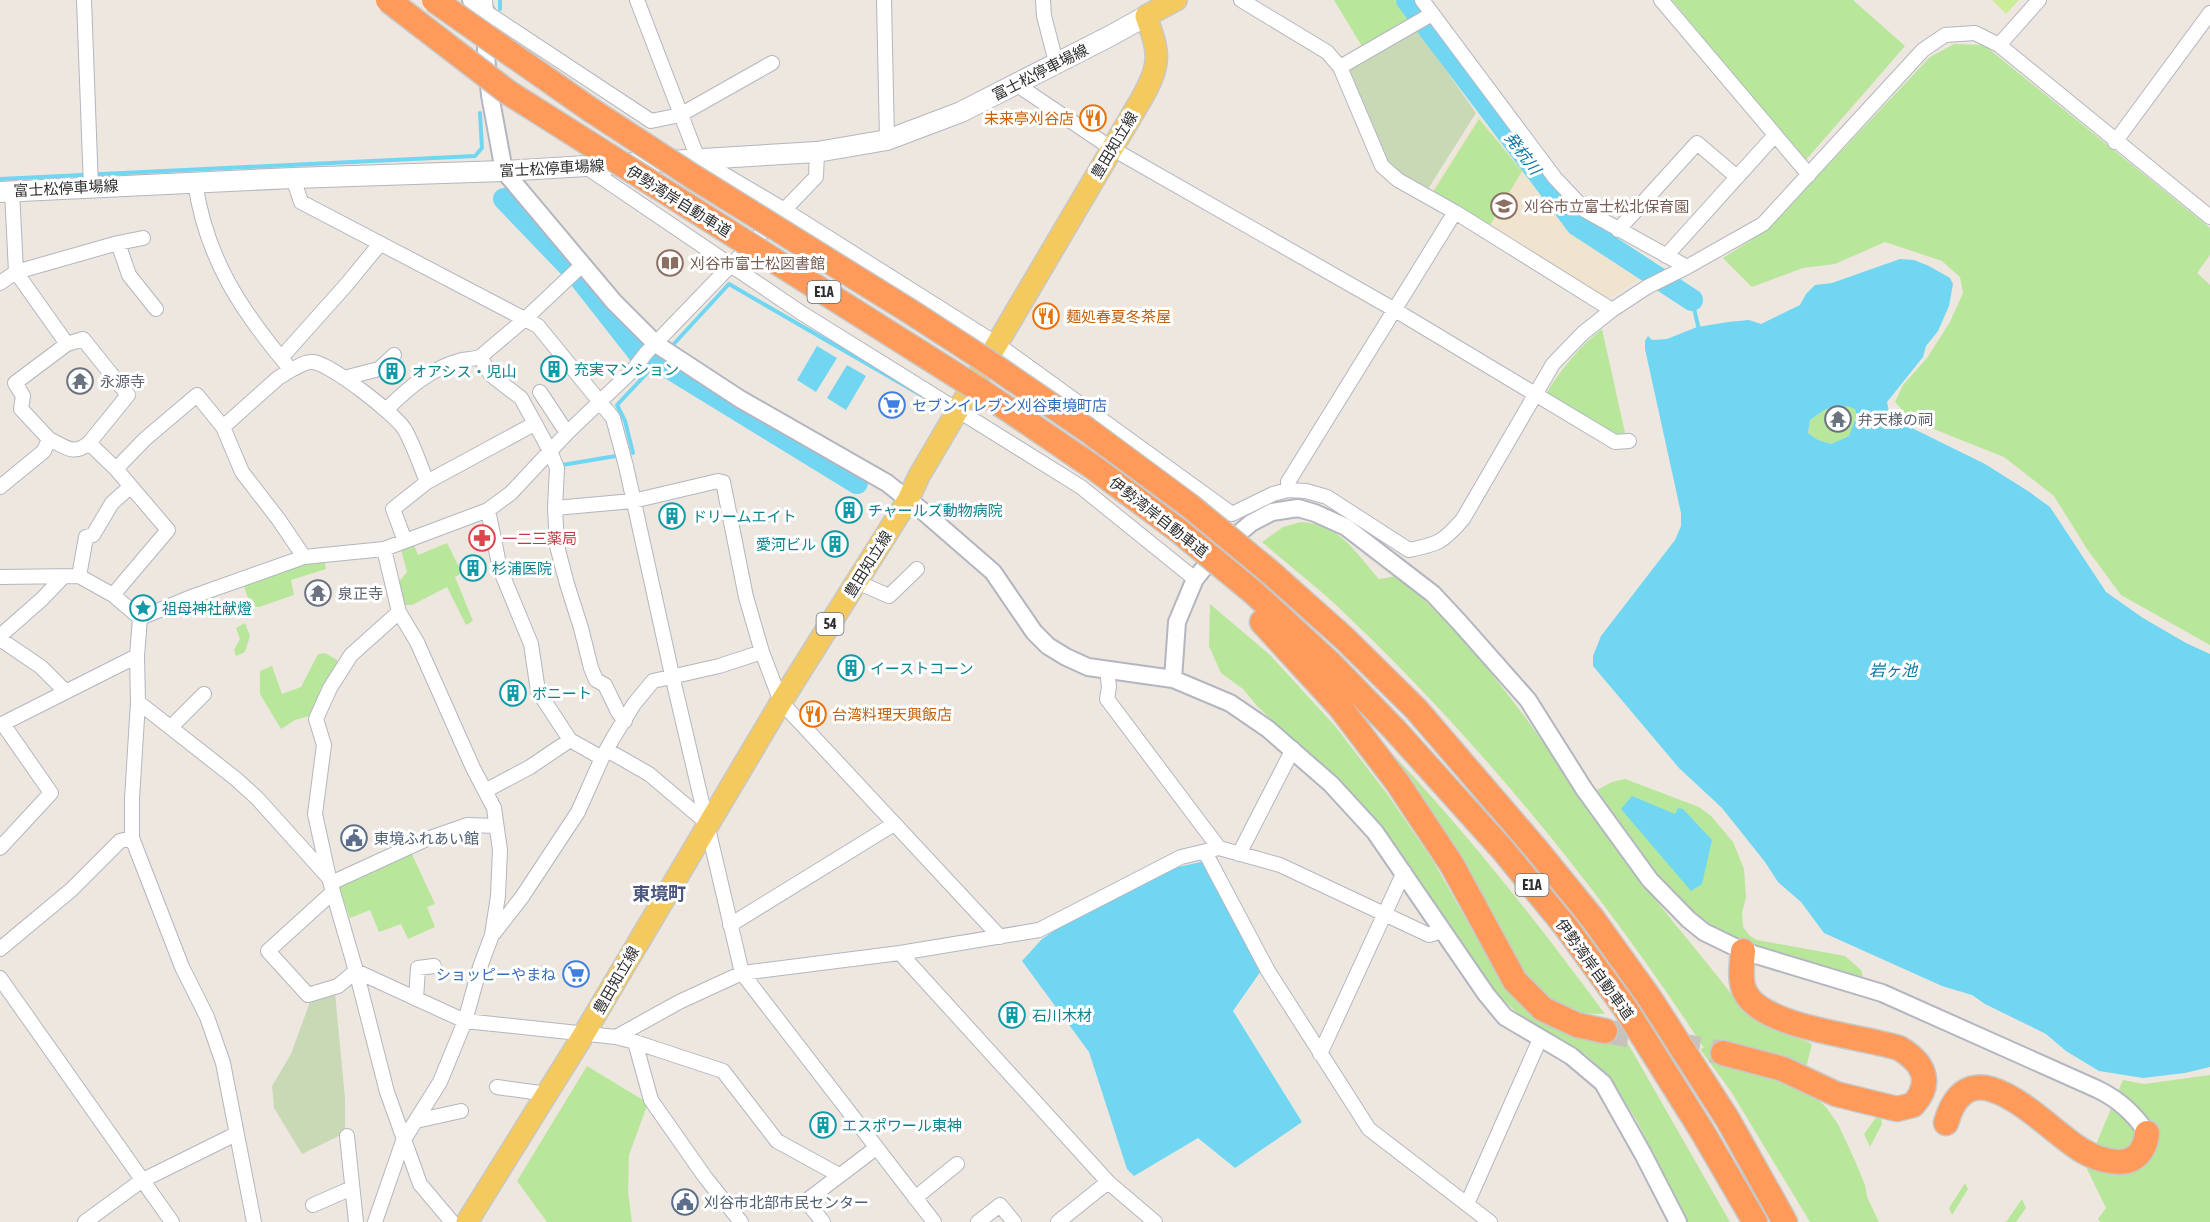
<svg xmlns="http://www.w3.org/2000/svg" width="2210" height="1222" viewBox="0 0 2210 1222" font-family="'Asap Condensed','Noto Sans JP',sans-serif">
<rect width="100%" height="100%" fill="#eee7df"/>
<path fill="#f0e4cf" d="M1479 116 1564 221 1642 277 1608 299 1491 226 1431 191Z"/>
<path fill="#b8e69b" d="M1334 0H1395L1411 21 1363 48Z
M1672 0H1853L1905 46 1805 161Z
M1954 44 1984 45 2210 228V255L2197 273 2210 285V645L2121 595 2087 549 2054 496 2004 457 1911 420 1895 402 1903 385 1927 358 1950 322 1963 293 1960 277 1942 261 1885 242 1835 264 1803 268 1752 287 1723 258 1767 230 1930 57Z
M1479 119 1522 171 1490 225 1433 192Z
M1602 329 1625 433 1616 436 1546 394C1561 369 1579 347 1602 329Z
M1847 405 1855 409 1857 415 1850 436 1831 444 1818 440 1808 433 1810 420 1826 409Z
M1301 522C1340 524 1355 552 1379 579L1397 576C1493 655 1562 773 1635 873 1669 919 1708 962 1742 1008L1756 1019 1812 1044 1805 1072 1752 1067 1813 1095 1826 1107 1838 1124 1856 1163 1865 1185 1867 1197 1879 1222H1810L1732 1093 1700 1049 1704 1048C1599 887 1475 736 1335 604 1311 582 1286 563 1262 542L1283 527Z
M413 542 418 555 447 543 462 573 455 577 473 621 466 625 447 587 412 605H402L397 584 407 572 400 546Z
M324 559 326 569 291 580 294 595 259 607 250 606 243 582 304 561Z
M1210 604 1270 655 1335 726 1388 795 1433 861 1502 983 1528 1012 1567 1030 1627 1042 1730 1222H1687L1637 1121 1608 1075 1585 1054 1521 1016 1496 994 1457 941 1424 886 1390 838 1354 796 1258 707 1243 689 1221 673 1209 646Z
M245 623 250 636 245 652 236 656 234 650 240 639 236 628Z
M325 653 337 660 340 665 313 715 295 720 281 729 260 694V671L272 666 282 694 301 687 318 654Z
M1356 717C1448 808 1528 910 1605 1014L1574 1013 1546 1002 1525 982Z
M1625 779 1699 807 1711 816 1733 842 1744 869 1746 897 1742 913 1743 927 1750 936 1757 940 1845 956 1861 970 1863 977 1743 942 1719 931 1691 909 1655 871 1597 790 1612 782Z
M411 852 435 904 427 907 435 927 408 939 401 924 379 932 370 910 350 918 338 885Z
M587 1066 648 1103 629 1155 628 1192 632 1222H547L517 1181Z
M2210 1075V1222H2100L2098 1219 2106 1208 2087 1169V1166L2123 1080 2144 1084Z
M1880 1112 1882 1124 1870 1147 1864 1134Z
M1965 1183 1968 1189 1952 1215 1949 1208Z
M2022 1199 2026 1208 2016 1222H2006Z"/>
<path fill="#c9d9b6" d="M1418 30 1476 113 1428 189 1390 167 1347 70Z
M335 993 345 1098V1133L302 1154 274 1108 272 1086 291 1054 311 999Z"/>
<path fill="#cced97" d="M1992 0H2019L2006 14Z"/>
<path fill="#71d6f2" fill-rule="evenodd" d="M1900 259 1914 260 1929 266 1950 278 1953 284 1949 306 1938 331 1926 346 1923 357 1887 402 1889 412 1914 429 1985 464 2028 491 2050 507 2106 592 2143 618 2186 643 2210 654V1067L2185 1073 2143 1078 2099 1071 2066 1051 2046 1034 1985 1004 1972 995 1942 986 1824 933 1801 902 1778 882 1765 862 1722 808 1679 768 1593 666V656L1601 636 1675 540 1681 526V513L1645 349V341L1648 336 1652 340 1667 339 1697 327 1728 322 1749 320 1761 324 1800 305 1806 294 1815 285 1832 283ZM1847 406 1855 409 1857 415 1849 436 1831 444 1818 440 1808 433 1810 420 1826 409Z
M817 346 837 358 816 392 797 380Z
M847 365 866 376 846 410 827 398Z
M1632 796 1675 814 1678 808 1683 809 1712 840 1702 884 1691 891 1621 809Z
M1205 861 1263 968 1233 1011 1302 1122 1235 1168 1198 1138 1134 1176 1127 1169 1089 1052 1022 961 1042 939 1067 922 1169 869Z"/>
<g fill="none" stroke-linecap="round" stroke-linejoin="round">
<path stroke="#71d6f2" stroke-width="4" d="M500 0V9
M0 179 475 156 482 148 480 113
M1692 300 1699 330
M671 347 729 284 921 395
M633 453 625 421 617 405 664 355
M562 465 616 456"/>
<path stroke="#71d6f2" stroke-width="22" d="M1407 0 1577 225 1692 300
M504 199 578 276 640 355 658 361 857 483"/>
<path stroke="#c7c2bb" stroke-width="24" stroke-dasharray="24 12" stroke-linecap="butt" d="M1605 1031 1723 1053"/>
<g stroke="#b3b6c0" stroke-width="16">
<path id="minor" d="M84 0 91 188
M485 0 486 12 651 121 680 115 772 63
M637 0 698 159 783 209 997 344 1232 514 1273 494 1288 490 1306 491 1327 497 1409 550C1439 544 1443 542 1463 519L1553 364 1583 333 1612 310 1647 287 1687 267 1763 224 1923 50 1945 35 1975 33 1999 45 2210 217
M884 0 887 140
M1043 0 1044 16 1056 62
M1241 0 1327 52 1340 67 1382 166 1398 180 1455 212 1612 310
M1422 0 1555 178 1586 211 1687 267
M1661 0 1809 175
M1999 45 2039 0
M1340 67 1432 14
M1016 84 1111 148 1395 310 1615 442 1629 441
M2115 142 2210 13
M586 167 800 312 1081 487 1195 579
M293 178 301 202 538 326 613 418 626 466 672 675 742 973 934 1222
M195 182C206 259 242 312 291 370L278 378 223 427
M1618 230 1697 143 1737 177
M118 243 129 275 156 309
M1666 256 1775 135
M0 283 16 272 12 191
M67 344 16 272 118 243 143 238
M480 357 491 375 521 398 550 451 557 468 555 508 557 546 567 584 581 628 591 668 596 680 605 685 618 712 625 721
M281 358 347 284 379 245
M291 370C298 367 305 361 313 362 331 364 395 414 405 430 414 446 420 465 427 482
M344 378 379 369 394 355
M540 392 567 433
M386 410C408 388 431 368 462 360 468 359 474 359 480 357L525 319 578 269 584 267
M49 439 21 409 23 396 15 383 67 344 83 339 128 395 89 443
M0 487 44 451 49 439C66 447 73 456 89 443L116 469 145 439 197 395 223 427 242 472 279 520 304 557
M1288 490V482L1455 212
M555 508 633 501 718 481 723 482 746 597 762 652 781 702 1000 937
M488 510 500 569 531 644 538 691 570 740 602 758
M405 541 393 509 427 482 534 424
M79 576 86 537 93 535 112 503 130 487
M0 577 79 576 113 595 140 618
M857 582 889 596 917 569
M113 595 168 530 116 469
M399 612 351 655 330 688 316 719 324 745 315 814 329 878 356 971 387 1092 420 1184 452 1222
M0 636 42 599 63 577
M0 639 41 667 66 692
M1107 669 1109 687 1107 699 1219 848
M138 702 236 779 257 798 329 878
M0 725 137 656
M171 727 204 694
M607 750 649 774 707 823
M485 791 530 767 570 740
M0 848 51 793 3 724
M1205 852 1268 971 1369 1129 1490 1222
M1239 854 1293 749
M331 883 427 839 467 825 496 826
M333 892 268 951 308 995 338 986 356 971 465 1021 616 1037 635 1042 651 1100 705 1177 741 1222
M730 925 894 824
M494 933 522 897 578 812 602 758 613 738 634 704 653 681 719 666 762 652
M0 949 71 890 120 841 132 838
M900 953 1108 1182 1155 1222
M0 978 172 1222
M416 999 418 968 434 966
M616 1037 679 1002 742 973 900 953 1039 930 1181 857 1219 848 1280 865 1429 935 1442 931
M635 1042 723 1071 777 1141 839 1175
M1320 1054 1404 872
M497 1087 547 1094
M416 1121 461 1111
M347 1136 356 1222
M915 1198 957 1164
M1467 1204 1540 1039
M313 1205 352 1188
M85 1222 141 1181 236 1134
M254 1222 223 1063 207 1017 182 967 132 838V799L138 702 137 656 140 618 194 596 304 557 384 549 488 510 511 493 567 433 633 370 646 353 816 177 817 152
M375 1222 403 1141 440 1082 465 1021 480 967 492 935 498 896 500 850 494 808 473 768 417 642 399 612 384 549
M823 1222 806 1201 876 1148
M978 1222 1000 1205 1014 1222
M1058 1222 1108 1182"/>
</g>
<g stroke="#b3b6c0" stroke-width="20">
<path id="tertiary" d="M471 0 486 12V56L490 95 504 171 614 302 656 344 740 399 887 483 925 513 993 572 1034 632 1048 646 1066 657 1088 667 1173 679 1230 703 1268 729 1331 784 1375 832 1486 994 1505 1017 1571 1056 1603 1083 1643 1154 1678 1222
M1173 679 1177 622 1195 579 1217 552 1251 523 1272 512 1298 508 1315 513 1346 527 1433 594 1460 623 1528 700 1584 789 1650 880 1688 919 1704 932 1743 951 1882 993 2097 1089C2118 1099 2134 1113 2147 1133"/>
</g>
<g stroke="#b3b6c0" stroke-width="22">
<path id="secondary" d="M0 192 293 178 504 171 817 152 887 140 961 112 1112 35 1146 16"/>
</g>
<g stroke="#c8c8c8" stroke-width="24">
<path id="primary" d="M467 1222 584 1034 781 702 908 500 919 476 1142 98C1162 62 1159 53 1146 16L1176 0"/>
</g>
<g stroke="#c8c8c8" stroke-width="27">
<path id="motorway" d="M1270 572 1344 638 1416 709 1537 850 1593 919 1649 997 1728 1120 1785 1222
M1253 592 1330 663 1395 730 1502 849 1566 927 1625 1008 1702 1131 1755 1222
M1262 622 1340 707 1397 782 1452 865 1515 981 1543 1009 1577 1025 1605 1031
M1723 1053 1783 1069 1836 1094 1897 1109 1913 1105C1934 1082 1923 1062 1899 1048 1862 1036 1762 1028 1745 992 1739 980 1742 964 1743 951
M1946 1123C1970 1038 2046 1130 2083 1151 2095 1158 2112 1164 2127 1161 2139 1158 2146 1146 2147 1133"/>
</g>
<use href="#minor" stroke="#fff" stroke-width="14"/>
<use href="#tertiary" stroke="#fff" stroke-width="16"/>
<use href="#secondary" stroke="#fff" stroke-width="20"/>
<use href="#primary" stroke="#f4ca5e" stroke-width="21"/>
<use href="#motorway" stroke="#ff9a5a" stroke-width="24"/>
<g stroke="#c8c8c8" stroke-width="27" stroke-linecap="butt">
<path id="motorway-bridge" d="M388 0 509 93 981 391 1093 467 1179 531 1253 592
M434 0 591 110 692 176 911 312 991 364 1086 429 1190 506 1270 572"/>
</g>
<use href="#motorway-bridge" stroke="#ff9a5a" stroke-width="24"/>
</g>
<defs>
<g id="restaurant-ring" transform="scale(1.35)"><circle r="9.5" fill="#fff" stroke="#e8710a" stroke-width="1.5"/><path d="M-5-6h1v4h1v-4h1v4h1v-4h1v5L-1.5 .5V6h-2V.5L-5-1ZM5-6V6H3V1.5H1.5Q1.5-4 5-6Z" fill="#e8710a"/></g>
<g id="school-ring" transform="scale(1.35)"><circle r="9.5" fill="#fff" stroke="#8d6e63" stroke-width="1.5"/><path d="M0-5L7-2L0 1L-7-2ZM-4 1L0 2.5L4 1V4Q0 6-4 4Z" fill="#8d6e63"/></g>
<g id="library-ring" transform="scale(1.35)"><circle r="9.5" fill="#fff" stroke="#8d6e63" stroke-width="1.5"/><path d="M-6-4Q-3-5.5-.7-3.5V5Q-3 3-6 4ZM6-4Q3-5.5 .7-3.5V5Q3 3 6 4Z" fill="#8d6e63"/></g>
<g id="building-ring" transform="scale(1.35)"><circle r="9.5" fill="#fff" stroke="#0f9aa8" stroke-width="1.5"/><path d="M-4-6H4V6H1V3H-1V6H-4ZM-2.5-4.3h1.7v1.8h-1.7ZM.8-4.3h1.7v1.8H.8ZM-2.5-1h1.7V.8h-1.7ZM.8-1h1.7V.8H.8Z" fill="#0f9aa8"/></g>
<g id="temple-ring" transform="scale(1.35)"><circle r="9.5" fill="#fff" stroke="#6b7280" stroke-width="1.5"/><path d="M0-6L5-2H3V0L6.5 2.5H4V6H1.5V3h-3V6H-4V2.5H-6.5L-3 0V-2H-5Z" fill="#6b7280"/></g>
<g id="supermarket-ring" transform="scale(1.35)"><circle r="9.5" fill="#fff" stroke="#3f7fe0" stroke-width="1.5"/><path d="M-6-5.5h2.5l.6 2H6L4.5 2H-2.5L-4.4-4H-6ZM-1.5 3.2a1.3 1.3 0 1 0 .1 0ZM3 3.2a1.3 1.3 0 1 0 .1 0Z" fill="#3f7fe0"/></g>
<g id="pharmacy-ring" transform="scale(1.35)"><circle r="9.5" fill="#fff" stroke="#e0444e" stroke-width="1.5"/><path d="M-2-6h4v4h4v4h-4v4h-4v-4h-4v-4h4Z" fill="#e0444e"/></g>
<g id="sight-ring" transform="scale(1.35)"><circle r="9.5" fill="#fff" stroke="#0f9aa8" stroke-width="1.5"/><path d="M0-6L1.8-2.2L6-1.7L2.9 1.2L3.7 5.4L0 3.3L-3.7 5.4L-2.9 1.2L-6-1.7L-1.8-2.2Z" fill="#0f9aa8"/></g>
<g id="civic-ring" transform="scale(1.35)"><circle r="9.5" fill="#fff" stroke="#5c6f8a" stroke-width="1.5"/><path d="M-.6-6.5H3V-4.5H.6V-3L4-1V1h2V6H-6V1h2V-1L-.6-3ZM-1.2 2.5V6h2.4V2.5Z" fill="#5c6f8a"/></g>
</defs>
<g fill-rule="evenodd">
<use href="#restaurant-ring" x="1093" y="118"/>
<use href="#school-ring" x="1504" y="206"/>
<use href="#library-ring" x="670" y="263"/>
<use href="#restaurant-ring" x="1046" y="316"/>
<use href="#building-ring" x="554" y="369"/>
<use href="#building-ring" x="392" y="371"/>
<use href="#temple-ring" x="80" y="381"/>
<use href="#supermarket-ring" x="892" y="405"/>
<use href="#temple-ring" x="1838" y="419"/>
<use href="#building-ring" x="849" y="510"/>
<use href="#building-ring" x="672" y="516"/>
<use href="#pharmacy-ring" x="482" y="538"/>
<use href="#building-ring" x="835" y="544"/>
<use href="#building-ring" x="473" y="568"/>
<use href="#temple-ring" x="318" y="593"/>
<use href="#sight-ring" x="143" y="608"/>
<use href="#building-ring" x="851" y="668"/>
<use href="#building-ring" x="513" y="693"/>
<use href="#restaurant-ring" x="813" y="714"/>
<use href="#civic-ring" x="354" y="838"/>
<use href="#supermarket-ring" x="576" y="974"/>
<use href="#building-ring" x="1012" y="1015"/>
<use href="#building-ring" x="823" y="1125"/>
<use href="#civic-ring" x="685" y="1202"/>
</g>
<g text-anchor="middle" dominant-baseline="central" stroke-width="6" stroke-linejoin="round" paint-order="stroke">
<g fill="#fff" stroke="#6c6c6c" stroke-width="1.5">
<rect x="807.5" y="281" width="33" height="22" rx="4.5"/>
<rect x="816.5" y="613" width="27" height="22" rx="4.5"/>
<rect x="1515.5" y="874" width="33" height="22" rx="4.5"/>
</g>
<g font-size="14" font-weight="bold" fill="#2d2d2d">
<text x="824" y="292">E1A</text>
<text x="830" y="624">54</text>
<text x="1532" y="885">E1A</text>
</g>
<g font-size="15" fill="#2d2d2d" stroke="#fff">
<text transform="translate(1040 72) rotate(-27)">富士松停車場線</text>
<text transform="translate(1114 145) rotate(-59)">豊田知立線</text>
<text transform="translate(552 168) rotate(-3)">富士松停車場線</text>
<text transform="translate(66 188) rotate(-3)">富士松停車場線</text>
<text transform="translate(679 201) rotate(32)">伊勢湾岸自動車道</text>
<text transform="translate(1159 517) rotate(38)">伊勢湾岸自動車道</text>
<text transform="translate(868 564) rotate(-58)">豊田知立線</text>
<text transform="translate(1595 969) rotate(54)">伊勢湾岸自動車道</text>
<text transform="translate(616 980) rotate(-60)">豊田知立線</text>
</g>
<g font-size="15" fill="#c56008" stroke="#fff" text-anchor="start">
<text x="1074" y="118" text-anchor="end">未来亭刈谷店</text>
<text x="1066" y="316">麺処春夏冬茶屋</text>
<text x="832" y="714">台湾料理天興飯店</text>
</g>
<g font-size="15" fill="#785e54" stroke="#fff" text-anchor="start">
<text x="1524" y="206">刈谷市立富士松北保育園</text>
<text x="690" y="263">刈谷市富士松図書館</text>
</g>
<g font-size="15" fill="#0d838f" stroke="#fff" text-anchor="start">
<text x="574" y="369">充実マンション</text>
<text x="412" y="371">オアシス・児山</text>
<text x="868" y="510">チャールズ動物病院</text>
<text x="692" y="516">ドリームエイト</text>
<text x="816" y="544" text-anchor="end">愛河ビル</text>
<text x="492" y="568">杉浦医院</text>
<text x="162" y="608">祖母神社献燈</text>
<text x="870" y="668">イーストコーン</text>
<text x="532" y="693">ボニート</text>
<text x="1032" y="1015">石川木材</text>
<text x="842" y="1125">エスポワール東神</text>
</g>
<g font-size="15" fill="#5b616d" stroke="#fff" text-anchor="start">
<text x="100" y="381">永源寺</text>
<text x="1858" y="419">弁天様の祠</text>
<text x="338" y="593">泉正寺</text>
</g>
<g font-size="15" fill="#366cbe" stroke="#fff" text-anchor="start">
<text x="912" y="405">セブンイレブン刈谷東境町店</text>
<text x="556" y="974" text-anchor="end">ショッピーやまね</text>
</g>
<g font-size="15" fill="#be3a42" stroke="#fff" text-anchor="start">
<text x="502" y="538">一二三薬局</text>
</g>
<g font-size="15" fill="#4e5e75" stroke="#fff" text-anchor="start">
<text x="374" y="838">東境ふれあい館</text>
<text x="704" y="1202">刈谷市北部市民センター</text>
</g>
<g font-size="16" font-style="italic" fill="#0a76a3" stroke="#fff">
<text transform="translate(1523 153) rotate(53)">発杭川</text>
<text x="1893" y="670">岩ヶ池</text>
</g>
<g font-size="18" font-weight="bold" fill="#4b577f" stroke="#fff">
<text x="659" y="893">東境町</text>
</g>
</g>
</svg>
